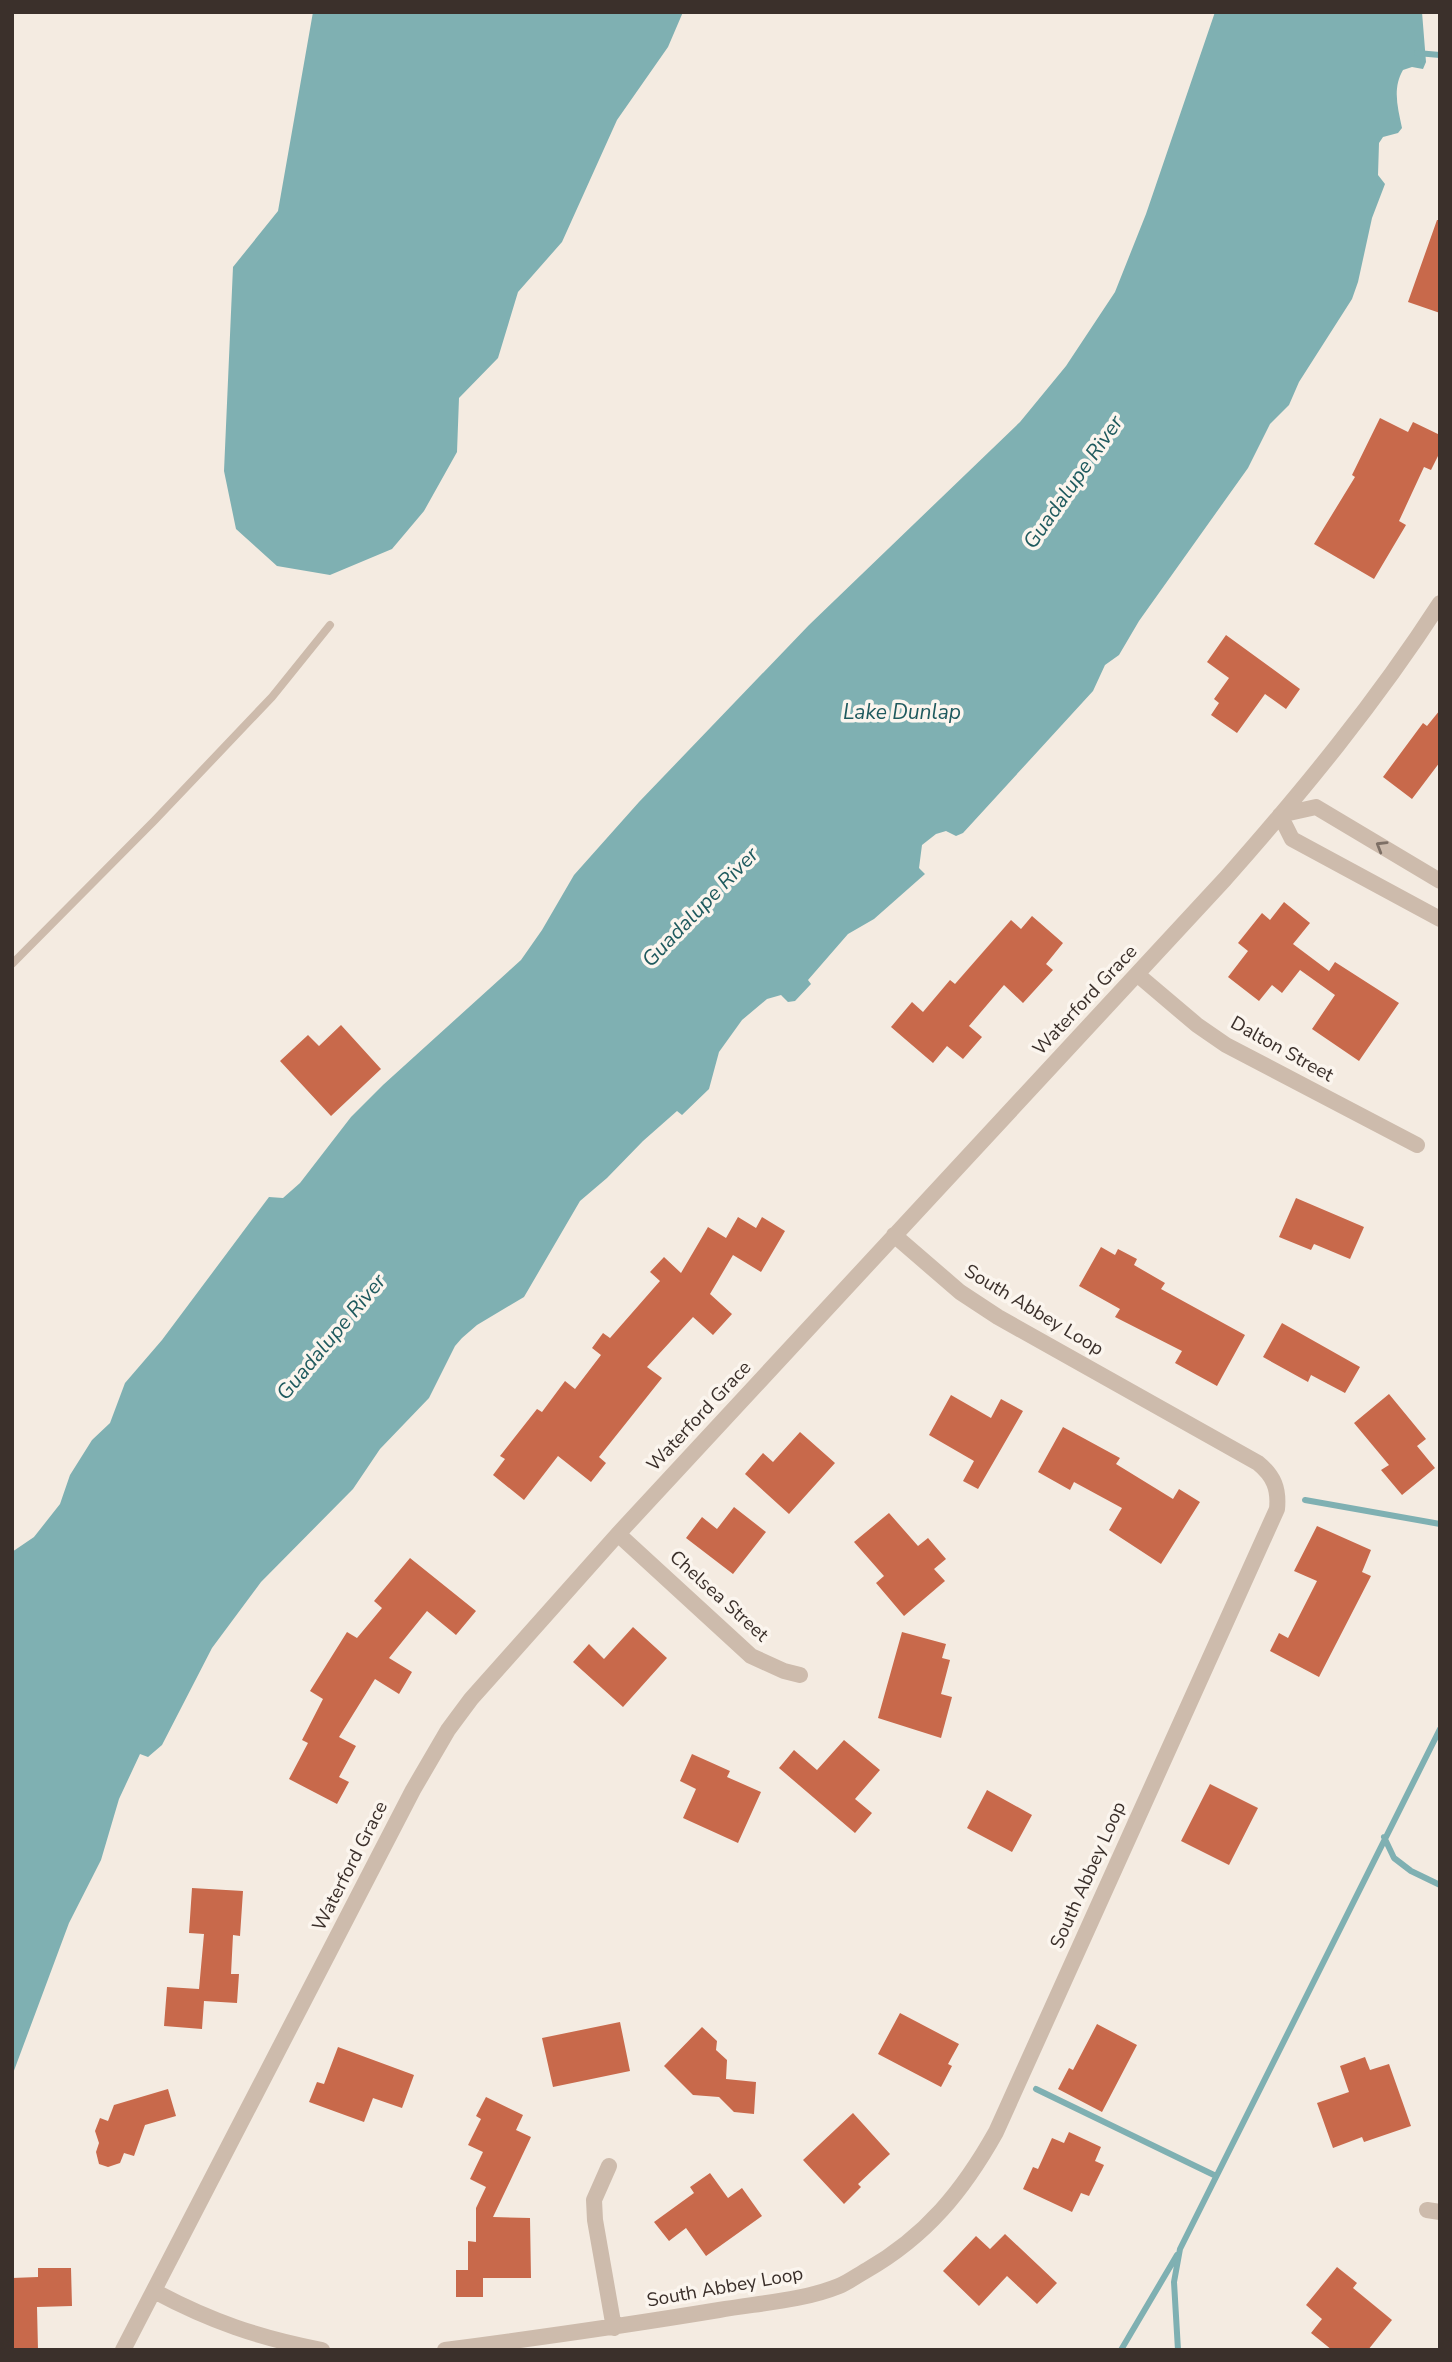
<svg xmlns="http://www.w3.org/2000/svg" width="1452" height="2362" viewBox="0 0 1452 2362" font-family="'Nunito Sans',sans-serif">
<rect width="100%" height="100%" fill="#f4ebe1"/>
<path fill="#7fb0b2" d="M313 12H683L668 47 617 120 562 242 518 292 498 358 459 398 457 452 424 511 392 549 330 575 277 566 236 529 224 471 233 267 278 211Z
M1215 12H1422L1426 62 1423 69 1412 67 1403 70C1392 89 1398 108 1402 128L1398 133 1383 137 1379 143 1378 175 1385 184 1372 218 1358 282 1352 299 1299 382 1289 405 1270 424 1248 468 1139 621 1119 655 1105 665 1093 691 963 833 956 836 946 831 936 834 922 845 919 868 925 874 874 919 848 934 808 980 811 984 795 1001 788 1002 781 995 767 999 742 1020 719 1052 709 1089 682 1115 677 1111 643 1141 607 1178 580 1201 524 1297 477 1325 462 1338 455 1346 429 1398 380 1449 353 1489 261 1582 212 1648 162 1745 148 1757 140 1754 119 1799 101 1860 69 1923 12 2076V1552L34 1537 60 1504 70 1475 92 1440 110 1423 125 1383 162 1340 269 1197 283 1198 300 1183 351 1117 383 1085 521 960 542 930 574 875 639 802 809 625 1020 422 1066 366 1115 292 1146 214Z"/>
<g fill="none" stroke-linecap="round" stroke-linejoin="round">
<path stroke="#7fb0b2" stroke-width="6" d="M1417 53 1440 55
M1305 1500 1440 1524
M1384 1837 1394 1858 1411 1871 1440 1885
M1036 2089 1216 2176
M1121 2350 1177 2255
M1178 2350 1174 2282 1180 2249 1440 1729"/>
</g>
<path fill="#c8694b" d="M1437 220H1440V313L1408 302Z
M1380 418 1408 432 1413 422 1440 435V452L1431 470 1424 467 1399 521 1406 525 1374 579 1314 544 1355 477 1352 475Z
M1226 635 1300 689 1286 709 1265 694 1237 733 1211 715 1219 703 1214 699 1229 678 1207 662Z
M1440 710V762L1412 799 1383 777 1423 723 1427 726Z
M1284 902 1310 923 1293 944 1329 971 1335 962 1399 1003 1359 1061 1312 1029 1335 995 1300 970 1282 993 1272 985 1259 1001 1228 977 1248 951 1238 943 1262 913 1270 920Z
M1032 916 1063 943 1046 964 1053 970 1023 1003 1004 985 969 1026 982 1037 963 1059 947 1046 933 1063 891 1027 912 1002 923 1012 950 980 955 984 1011 920 1021 929Z
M341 1025 381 1069 331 1116 280 1061 308 1035 319 1046Z
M1296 1198 1364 1227 1350 1259 1314 1244 1311 1250 1279 1237Z
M738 1217 756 1228 762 1217 785 1231 761 1272 733 1255 710 1294 732 1314 713 1335 693 1317 647 1367 662 1378 599 1457 606 1463 591 1482 558 1456 524 1500 493 1475 505 1459 500 1456 537 1409 542 1412 565 1381 575 1389 601 1355 592 1348 603 1333 610 1338 660 1281 650 1272 664 1257 681 1273 708 1227 726 1238Z
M1101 1247 1115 1255 1118 1249 1137 1259 1134 1265 1165 1283 1161 1289 1245 1335 1217 1386 1175 1363 1182 1351 1115 1317 1120 1309 1079 1286Z
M1282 1323 1360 1367 1345 1393 1311 1375 1308 1382 1263 1357Z
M1389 1394 1426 1439 1417 1446 1435 1468 1402 1495 1381 1470 1389 1465 1354 1423Z
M951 1395 991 1418 1001 1399 1023 1411 978 1489 963 1481 974 1461 929 1435Z
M1063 1427 1120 1458 1116 1464 1173 1499 1179 1489 1200 1502 1161 1564 1109 1530 1122 1508 1074 1482 1070 1490 1038 1472Z
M800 1432 835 1463 789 1514 745 1474 763 1453 773 1462Z
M734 1507 766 1532 733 1574 686 1538 702 1517 717 1529Z
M889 1513 918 1546 928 1538 946 1559 934 1569 945 1581 904 1616 876 1583 884 1576 854 1542Z
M1317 1526 1371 1550 1362 1572 1371 1576 1319 1677 1270 1651 1279 1633 1288 1638 1317 1581 1294 1571Z
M410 1558 476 1611 456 1635 427 1611 389 1658 412 1672 399 1694 375 1679 339 1737 356 1746 339 1777 349 1782 337 1804 289 1779 308 1743 302 1740 323 1699 310 1691 347 1632 357 1638 382 1608 374 1601Z
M633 1627 667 1658 623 1707 573 1662 589 1644 604 1659Z
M902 1632 946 1644 942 1658 950 1660 941 1694 952 1697 941 1738 878 1718Z
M844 1740 880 1770 855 1799 872 1813 855 1833 779 1768 794 1750 817 1770Z
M692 1754 730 1771 727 1777 761 1792 738 1843 683 1818 696 1789 680 1781Z
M1210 1784 1258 1808 1229 1865 1181 1841Z
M987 1790 1032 1815 1012 1852 967 1828Z
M192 1888 243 1891 240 1936 233 1935 231 1974H239L237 2003 204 2001 202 2029 164 2026 167 1987 199 1989 204 1934 189 1933Z
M900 2013 959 2044 948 2064 952 2066 941 2087 878 2054Z
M620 2022 630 2071 553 2087 542 2038Z
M1097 2024 1137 2045 1102 2112 1058 2089 1069 2068 1073 2070Z
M702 2027 717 2041 716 2050 727 2060 726 2079 756 2082 754 2114 734 2112 719 2097 693 2095 664 2066Z
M338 2047 414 2075 402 2108 373 2098 364 2122 309 2102 317 2082 324 2084Z
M1365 2057 1370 2070 1389 2064 1411 2126 1364 2142 1362 2137 1333 2148 1317 2103 1349 2092 1340 2066Z
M168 2089 176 2116 145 2125 134 2156 124 2153 120 2163 108 2167 99 2164 96 2152 99 2143 95 2131 100 2118 108 2121 114 2105Z
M486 2097 523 2115 516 2130 531 2137 493 2217 530 2218 531 2278H483V2297H456V2270H468V2241L476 2242V2208L486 2187 470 2179 483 2152 468 2145 481 2119 476 2116Z
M853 2113 890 2154 858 2184 861 2187 844 2204 803 2160Z
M1069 2132 1101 2147 1095 2161 1104 2165 1089 2196 1081 2193 1072 2212 1023 2189 1033 2167 1038 2169 1052 2138 1064 2143Z
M710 2173 728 2198 742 2188 762 2216 706 2256 686 2228 669 2241 654 2222 694 2193 690 2187Z
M1005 2234 1057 2283 1037 2304 1007 2276 979 2306 943 2271 976 2236 990 2249Z
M1337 2267 1357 2283 1353 2288 1392 2320 1368 2350H1332L1311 2333 1322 2319 1306 2305Z
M38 2268H71L72 2306 37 2307 38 2350H12V2278L38 2277Z"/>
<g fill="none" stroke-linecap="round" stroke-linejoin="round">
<path stroke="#cdbbac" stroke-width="8" d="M12 964 154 821 272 697 330 625"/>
<path stroke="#cdbbac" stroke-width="16" d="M1440 881 1316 807 1280 815 1292 839 1440 919
M1138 975 1197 1025 1226 1045 1417 1145
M618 1534 751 1656 784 1671 800 1675
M609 2166 594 2200 595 2220 614 2328
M1427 2210 1440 2212
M154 2291C210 2321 259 2338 322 2350
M123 2350 413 1790 448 1730 471 1699 618 1534 1225 879C1302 792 1376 702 1440 603
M445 2350C537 2338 628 2325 719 2310 759 2303 802 2301 839 2286 849 2282 858 2275 867 2270 926 2236 963 2191 996 2132L1277 1509C1279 1489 1274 1476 1258 1463L998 1317 960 1292 894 1235"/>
</g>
<defs><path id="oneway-chevron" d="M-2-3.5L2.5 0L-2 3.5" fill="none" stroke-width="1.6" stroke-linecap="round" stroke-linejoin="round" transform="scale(1.75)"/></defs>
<use stroke="#7d6f65" href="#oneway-chevron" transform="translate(1381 846) rotate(-149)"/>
<g text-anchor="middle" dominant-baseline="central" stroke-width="7" stroke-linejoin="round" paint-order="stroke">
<g font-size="19" fill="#3b302b" stroke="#fbf5ee">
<text transform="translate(1085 1000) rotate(-47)">Waterford Grace</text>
<text transform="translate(1282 1049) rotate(29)">Dalton Street</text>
<text transform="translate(1034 1310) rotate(31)">South Abbey Loop</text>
<text transform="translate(699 1416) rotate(-47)">Waterford Grace</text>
<text transform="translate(719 1596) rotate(42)">Chelsea Street</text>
<text transform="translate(350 1866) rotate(-63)">Waterford Grace</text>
<text transform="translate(1088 1875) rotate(-66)">South Abbey Loop</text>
<text transform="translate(725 2287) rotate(-10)">South Abbey Loop</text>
</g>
<g font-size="21" font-style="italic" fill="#1f5a5e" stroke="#fbf5ee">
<text transform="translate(1073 482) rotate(-55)">Guadalupe River</text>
<text x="902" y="712">Lake Dunlap</text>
<text transform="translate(700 907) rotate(-46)">Guadalupe River</text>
<text transform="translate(331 1337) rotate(-50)">Guadalupe River</text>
</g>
</g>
<rect width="1452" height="2362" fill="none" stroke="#3b302b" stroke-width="28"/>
</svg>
